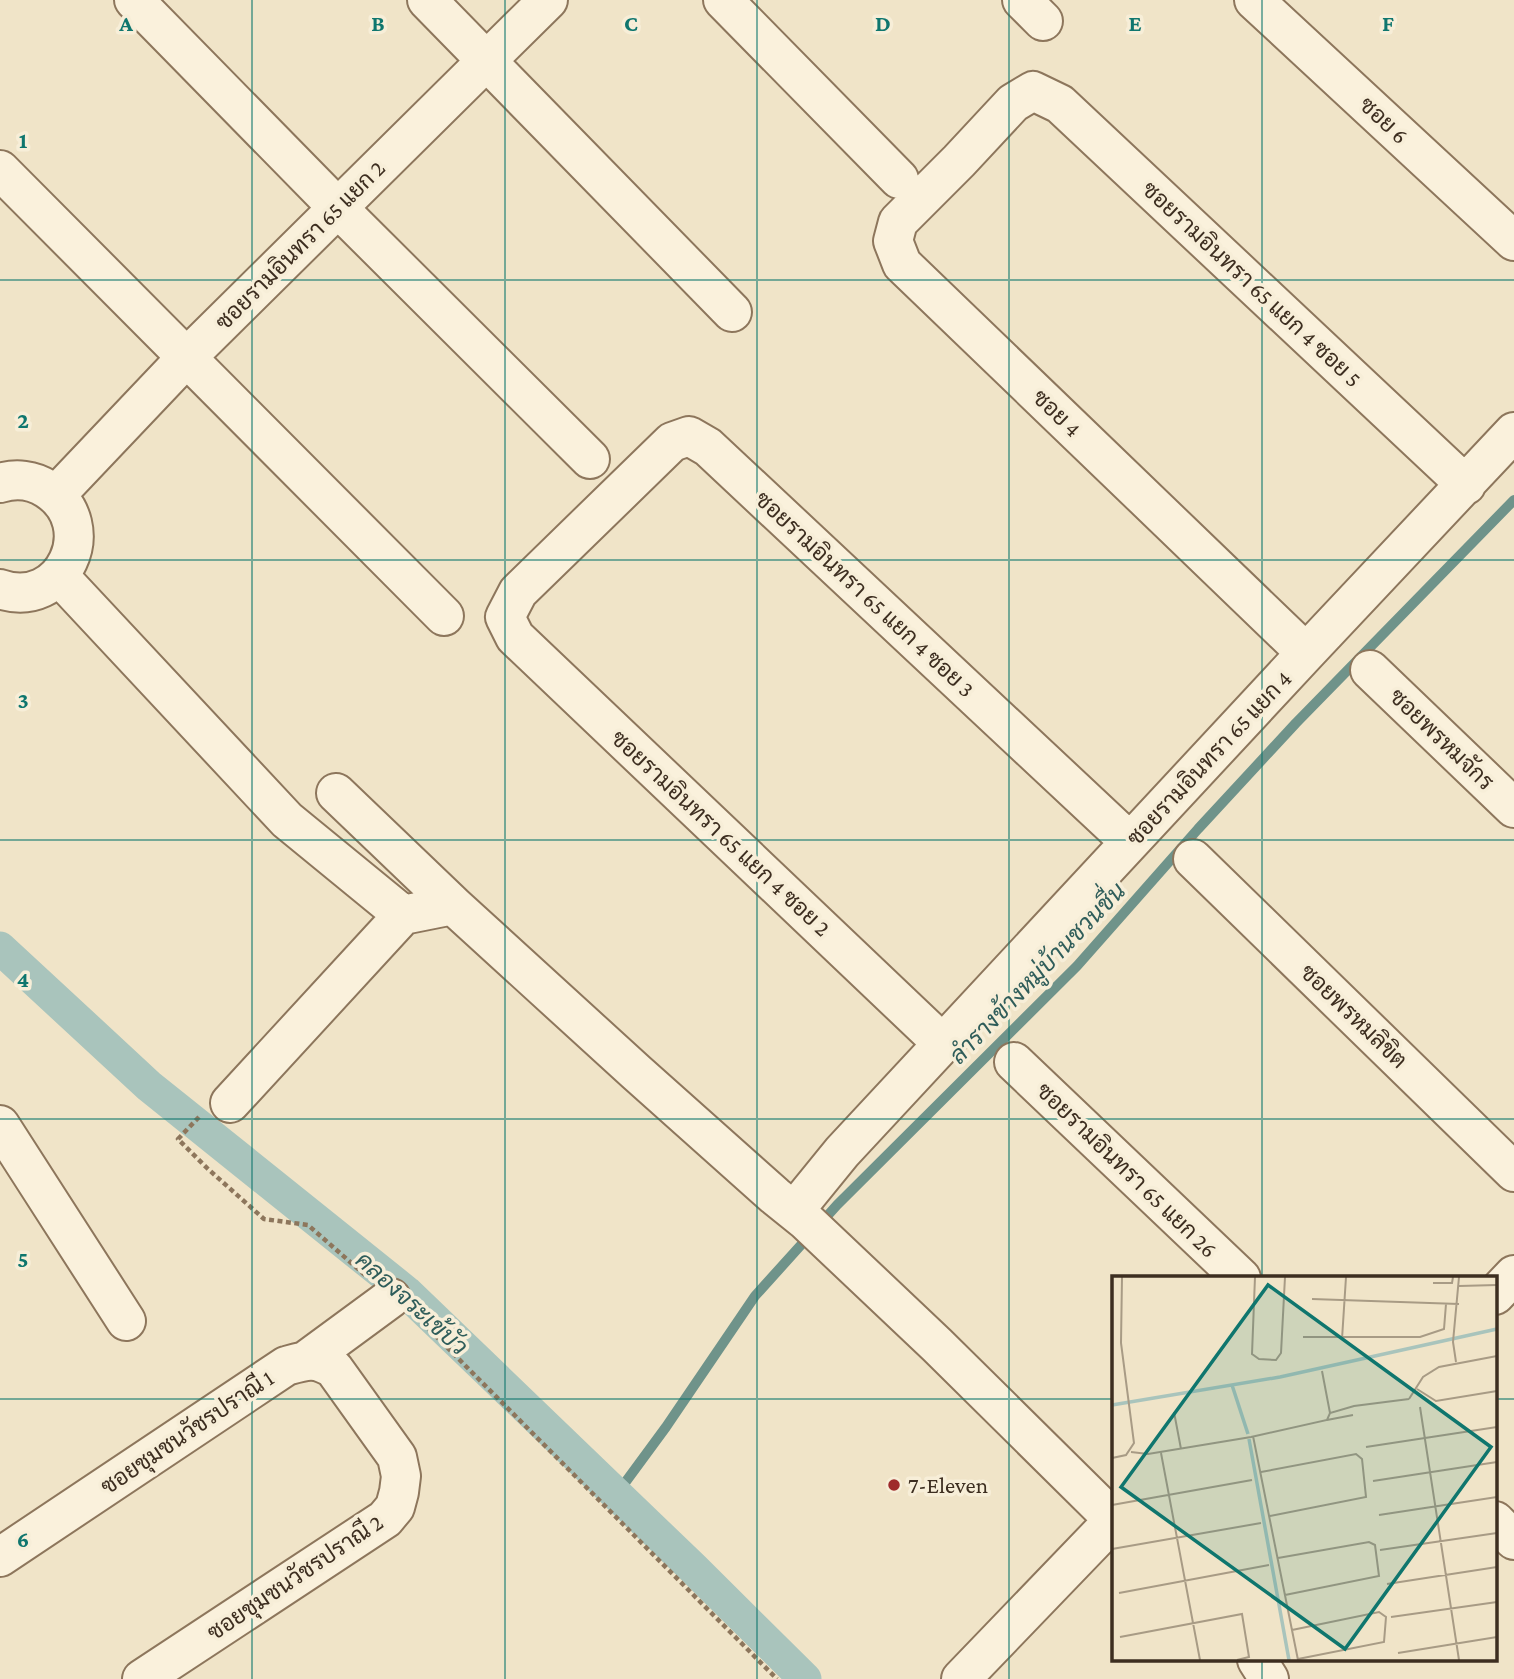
<svg xmlns="http://www.w3.org/2000/svg" width="1514" height="1679" viewBox="0 0 1514 1679" font-family="'Crimson Pro',Sarabun,serif">
<rect width="100%" height="100%" fill="#f0e4c8"/>
<g fill="none" stroke-linecap="round" stroke-linejoin="round">
<path stroke="#6f938a" stroke-width="10" d="M820 1224 837 1205 1077 966 1198 829 1296 723 1514 500
M616 1495 666 1427 755 1296 810 1235"/>
<path stroke="#a9c4bc" stroke-width="33" d="M0 948 149 1086 406 1292 693 1568 805 1679"/>
<g stroke="#8d765c" stroke-width="42">
<path id="minor" d="M134 0 338 208 590 459
M427 0 732 312
M723 0 899 179
M1022 0 1043 21
M1254 0 1514 241
M0 170 444 616
M0 483C16 478 33 480 47 489 103 525 63 611 0 589
M56 495 186 358 548 0
M59 576 287 820 403 915 453 905 636 1072 775 1196 806 1221 937 1345 1113 1519
M1306 653 902 264 893 241 898 222 959 161 1013 103 1033 91 1060 104 1466 485
M1370 670 1514 808
M336 793 453 905
M1193 859 1514 1172
M943 1044 515 637 505 617 518 592 672 442 689 436 708 447 1130 842
M1014 1062 1241 1278
M230 1103 403 915
M0 1125 126 1321
M794 1211 842 1152 1306 653 1514 432
M1495 1295 1514 1275
M308 1359 391 1298
M1495 1521 1514 1540
M0 1557 286 1366C307 1360 315 1357 334 1369L397 1457 401 1476 399 1492 395 1507 385 1519 142 1679
M1257 1660 1269 1679
M961 1679 1113 1521"/>
</g>
<path stroke="#8d765c" stroke-width="4.5" stroke-dasharray="5 3.5" stroke-linecap="butt" d="M199 1117 178 1139 208 1169 264 1219 308 1225 365 1275
M417 1317 777 1679"/>
<use href="#minor" stroke="#faf1dc" stroke-width="38"/>
</g>
<path fill="none" stroke="#0f766e" stroke-width="2" stroke-opacity="0.55" d="M252 0V1679M505 0V1679M757 0V1679M1009 0V1679M1262 0V1278M0 280H1514M0 560H1514M0 840H1514M0 1119H1514M0 1399H1113M1495 1399H1514M1262 1660V1679"/>
<circle fill="#9e2a2b" stroke="#f7eed8" stroke-width="2.5" cx="894" cy="1485" r="7"/>
<g text-anchor="middle" dominant-baseline="central" stroke-width="7" stroke-linejoin="round" paint-order="stroke">
<g font-size="23" fill="#3d2e20" stroke="#f7eed8">
<text transform="translate(1384 120) rotate(43)">ซอย 6</text>
<text transform="translate(300 245) rotate(-45)">ซอยรามอินทรา 65 แยก 2</text>
<text transform="translate(1252 284) rotate(43)">ซอยรามอินทรา 65 แยก 4 ซอย 5</text>
<text transform="translate(1057 413) rotate(44)">ซอย 4</text>
<text transform="translate(865 594) rotate(43)">ซอยรามอินทรา 65 แยก 4 ซอย 3</text>
<text transform="translate(1442 739) rotate(44)">ซอยพรหมจักร</text>
<text transform="translate(1209 758) rotate(-47)">ซอยรามอินทรา 65 แยก 4</text>
<text transform="translate(721 833) rotate(43)">ซอยรามอินทรา 65 แยก 4 ซอย 2</text>
<text transform="translate(1354 1016) rotate(44)">ซอยพรหมลิขิต</text>
<text transform="translate(1127 1170) rotate(44)">ซอยรามอินทรา 65 แยก 26</text>
<text transform="translate(187 1432) rotate(-34)">ซอยชุมชนวัชรปราณี 1</text>
<text transform="translate(295 1577) rotate(-34)">ซอยชุมชนวัชรปราณี 2</text>
</g>
<g font-size="23" fill="#3d2e20" stroke="#f7eed8" text-anchor="start">
<text x="908" y="1485">7-Eleven</text>
</g>
<g font-size="24" font-style="italic" fill="#2f5d5a" stroke="#f7eed8">
<text transform="translate(1037 973) rotate(-46)">ลำรางข้างหมู่บ้านชวนชื่น</text>
<text transform="translate(412 1303) rotate(42)">คลองจระเข้บัว</text>
</g>
</g>
<g transform="translate(1112 1276)">
<rect width="385" height="385" fill="#f0e4c8"/>
<path fill="none" stroke="#a9c4bc" stroke-width="3.5" d="M120 109 136 158M0 129 168 101 385 53M137 163 177 384"/>
<path fill="none" stroke="#a89b85" stroke-width="2" d="M143 1 140 78 147 83 164 84 169 77 173 1M321 7H340L341 1M347 10 385 9M200 23 347 28M191 61H308L332 53 334 28M230 63 234 1M344 86 341 66 347 1M210 95 218 137M305 113 324 125 385 115M297 123 311 101 327 91 385 80M308 131 347 384M62 136 69 173M215 144 241 139M141 160 186 384M254 171 385 151M19 176 36 178 139 161 215 144 218 137 242 130 297 123M49 177 88 384M0 182 14 179 22 167 9 67 10 1M149 196 244 178 250 183 254 221 158 240M261 205 385 186M0 229 140 204M267 239 385 221M0 273 149 247M268 274 385 257M166 282 257 266 263 269 267 300 173 319M275 308 385 291M7 317 157 289M279 341 385 326M180 354 267 336 274 341 272 366 186 383M8 361 130 338 137 381 125 384M286 377 385 361"/>
<path fill="#0f766e" fill-opacity="0.15" stroke="#0f766e" stroke-width="3.5" d="M156 9 379 171 233 373 9 211Z"/>
<rect width="385" height="385" fill="none" stroke="#3d2e20" stroke-width="3.5"/>
</g>
<g font-size="23" text-anchor="middle" font-weight="bold" fill="#0f766e" stroke="#f7eed8" stroke-width="7" stroke-linejoin="round" paint-order="stroke">
<text x="126" y="31">A</text>
<text x="378" y="31">B</text>
<text x="631" y="31">C</text>
<text x="883" y="31">D</text>
<text x="1135" y="31">E</text>
<text x="1388" y="31">F</text>
<text x="23" y="148">1</text>
<text x="23" y="428">2</text>
<text x="23" y="708">3</text>
<text x="23" y="987">4</text>
<text x="23" y="1267">5</text>
<text x="23" y="1547">6</text>
</g>
</svg>
